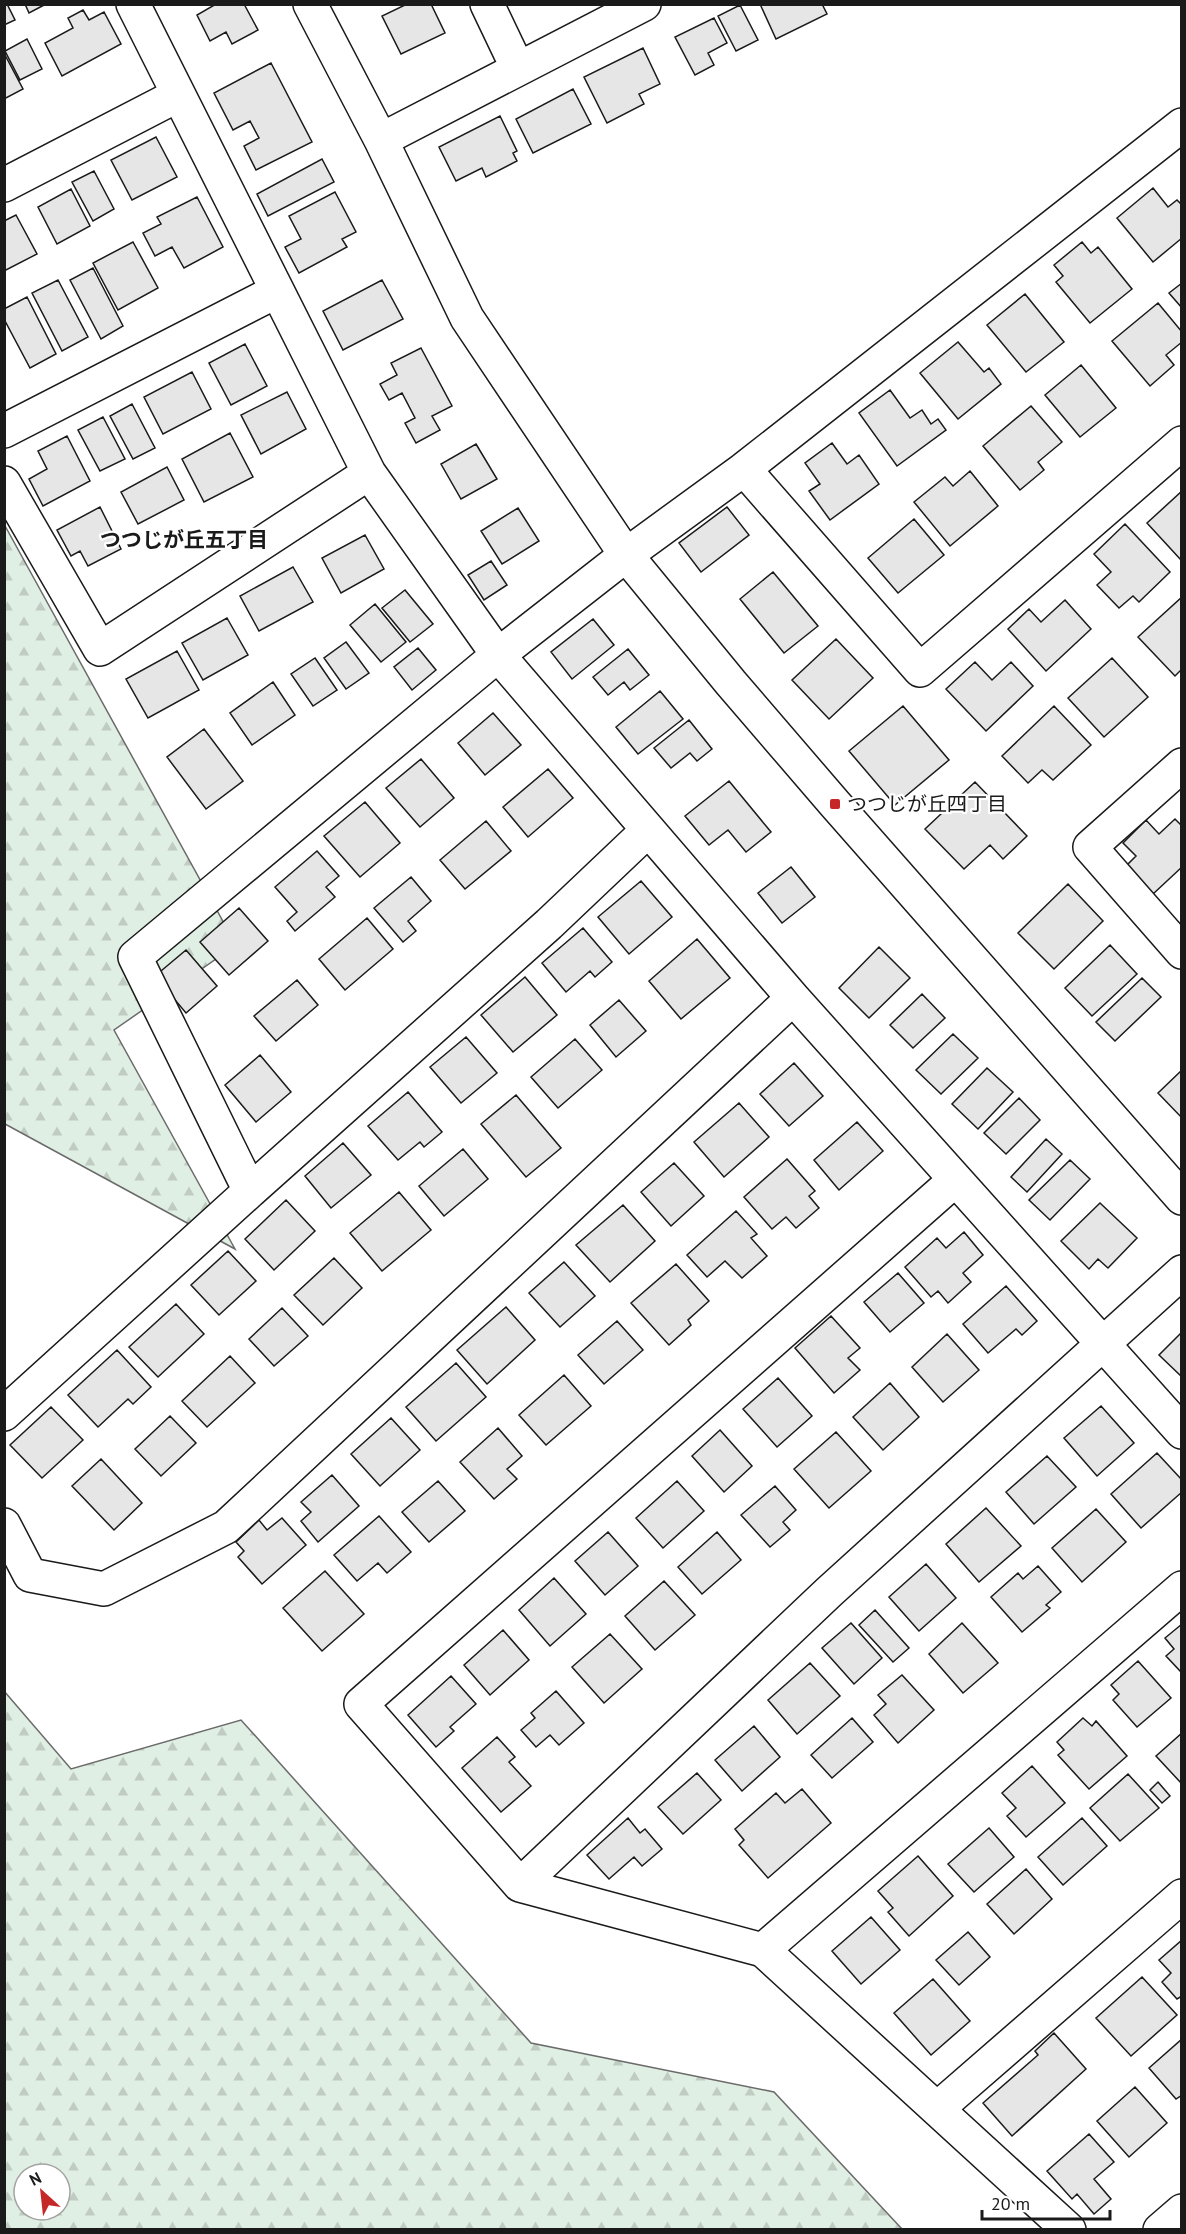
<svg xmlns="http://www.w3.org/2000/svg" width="1186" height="2234" viewBox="0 0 1186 2234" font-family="'PT Sans','Noto Sans JP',sans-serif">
<defs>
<pattern id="forest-firs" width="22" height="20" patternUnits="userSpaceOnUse" patternTransform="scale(1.5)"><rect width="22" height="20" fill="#e0efe3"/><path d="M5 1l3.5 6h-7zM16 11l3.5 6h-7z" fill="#c0ccc2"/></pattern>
</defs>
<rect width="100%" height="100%" fill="#fff"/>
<path fill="url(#forest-firs)" stroke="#6a6a6a" stroke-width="1.5" fill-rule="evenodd" d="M4 524 236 945 114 1030 235 1249 5 1124Z
M4 1691 71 1769 241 1720 531 2043 774 2092 902 2229H5ZM24 2174H60V2210H24Z"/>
<path fill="#e6e6e6" stroke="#1a1a1a" stroke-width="1.5" d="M4 4H7L15 20 4 25Z
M25 4H46L29 13Z
M216 4H244L258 30 232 44 226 32 210 41 197 15Z
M407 4H431L445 33 401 54 382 16Z
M760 4H822L827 14 776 39Z
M740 5 758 40 736 51 718 16Z
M83 10 89 20 104 12 121 44 62 76 45 43 73 28 68 18Z
M714 18 727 43 708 53 714 65 695 75 675 37Z
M27 39 42 69 20 80 5 51Z
M643 48 660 84 639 94 644 104 607 123 584 77Z
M5 55 23 89 4 99V55Z
M271 63 312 142 256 170 244 146 259 138 250 121 233 130 214 93Z
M573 89 591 124 533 153 516 119Z
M500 116 517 151 513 153 517 161 486 177 482 168 456 181 439 147Z
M156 137 177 177 132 200 111 160Z
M322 159 334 182 268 216 257 194Z
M94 171 114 209 93 221 72 182Z
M1153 188 1168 207 1177 200 1182 205V238L1153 262 1117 218Z
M71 189 90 226 57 244 38 207Z
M335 192 356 232 342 239 347 247 299 273 285 247 301 239 289 216Z
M197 197 223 247 184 268 172 247 155 256 143 233 161 224 157 217Z
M16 215 37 254 4 271V221Z
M133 242 158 288 118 310 93 263Z
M1082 242 1091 253 1098 247 1132 289 1090 323 1056 282 1063 276 1054 265Z
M93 268 123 326 101 339 70 280Z
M58 280 88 337 62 351 32 293Z
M382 280 403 319 343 350 323 311Z
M1182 283V308L1169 293Z
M1025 294 1064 342 1026 372 987 325Z
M27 297 56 354 30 368 4 319V309Z
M1158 303 1182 332V342L1166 355 1174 365 1150 386 1112 341Z
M958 342 984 372 989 368 1001 384 958 419 920 373Z
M245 344 267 386 231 405 209 363Z
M421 348 452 406 432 416 440 430 416 443 405 423 415 418 402 393 389 400 380 384 397 375 391 363Z
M1081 365 1116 408 1080 437 1045 395Z
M192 372 211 409 163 434 144 397Z
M890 390 910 418 922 410 931 424 938 419 946 430 897 466 859 413Z
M287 392 306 429 261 454 241 415Z
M132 404 155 448 133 459 110 416Z
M1031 406 1062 442 1038 462 1044 470 1020 490 983 446Z
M103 417 125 459 100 471 78 430Z
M230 433 253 477 204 502 182 459Z
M67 436 90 481 43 506 29 479 47 469 38 451Z
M832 443 847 464 859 455 879 484 830 520 809 491 820 484 805 463Z
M476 444 497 479 461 499 441 464Z
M167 467 184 500 138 524 121 492Z
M970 471 998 506 950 546 914 502 945 477 953 486Z
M1182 491V560H1181L1147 523Z
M100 507 121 549 88 566 80 551 71 556 57 530Z
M727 507 749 535 701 572 679 543Z
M518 508 539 541 502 564 481 531Z
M914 519 944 555 898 593 868 558Z
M1125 524 1170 572 1139 602 1133 596 1119 608 1097 585 1111 572 1094 554Z
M365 535 384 569 341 593 322 558Z
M491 561 507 585 484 600 468 575Z
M293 567 313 602 259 631 240 596Z
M773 572 818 626 784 653 740 599Z
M405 590 433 624 410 642 382 608Z
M1182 597V669L1175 676 1138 637Z
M1065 600 1091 629 1046 671 1008 629 1029 609 1041 622Z
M375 604 406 642 381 662 350 625Z
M227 618 248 655 203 680 182 643Z
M593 619 614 645 572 679 551 652Z
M836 639 873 678 829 719 792 680Z
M346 642 369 673 346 689 324 658Z
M418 648 436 670 412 690 394 667Z
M628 649 649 675 630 690 624 682 608 695 593 677Z
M177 651 199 690 148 718 126 679Z
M315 658 337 690 313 706 291 674Z
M1112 658 1148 697 1104 737 1068 698Z
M975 662 992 680 1011 662 1033 686 986 731 946 689Z
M273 682 295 715 252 745 230 713Z
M660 691 683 719 638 754 616 727Z
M903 706 949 760 895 805 849 751Z
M1054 706 1091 745 1053 780 1042 770 1028 783 1002 756Z
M493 713 521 745 485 775 458 743Z
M689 720 712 749 697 761 690 753 671 768 654 748Z
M204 729 243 781 206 809 167 757Z
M421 759 454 798 420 827 386 788Z
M548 769 573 798 528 837 503 807Z
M729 781 771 832 746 852 728 830 709 845 685 816Z
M975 782 1027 836 1003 859 990 845 964 869 925 829Z
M365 802 400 843 360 877 324 836Z
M1175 819 1182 826V867L1153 894 1126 866 1136 856 1123 843 1146 820 1159 834Z
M486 821 511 851 465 889 440 860Z
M317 851 339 876 326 887 335 897 295 931 287 921 297 912 275 887Z
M791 867 815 897 782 923 758 893Z
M411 877 431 901 408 921 416 931 403 942 374 908Z
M641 881 672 917 629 954 598 917Z
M1068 884 1103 921 1054 969 1018 933Z
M239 908 268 941 229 975 200 942Z
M367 918 393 949 345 990 319 959Z
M583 928 612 962 595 977 590 971 566 992 542 963Z
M697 939 730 978 681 1019 649 981Z
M1110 945 1137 974 1092 1016 1065 988Z
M879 947 910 978 869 1018 839 988Z
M186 950 217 986 186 1013 155 976Z
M525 977 557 1015 513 1052 481 1015Z
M1142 978 1161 997 1115 1041 1096 1022Z
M297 980 318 1005 276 1041 254 1016Z
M922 994 945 1018 913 1048 890 1025Z
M619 1000 646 1031 616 1057 590 1025Z
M953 1034 978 1058 941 1094 916 1070Z
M466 1037 497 1073 461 1103 430 1067Z
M575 1039 602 1070 558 1108 531 1077Z
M260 1055 291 1092 256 1122 225 1085Z
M794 1063 823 1096 789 1126 760 1094Z
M987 1068 1013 1092 978 1129 952 1104Z
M1182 1070V1118L1158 1093Z
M408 1092 442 1132 424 1147 420 1142 398 1160 368 1126Z
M516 1095 561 1148 526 1177 481 1124Z
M1019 1098 1040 1120 1006 1154 984 1133Z
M739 1103 769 1137 724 1177 694 1142Z
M857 1122 883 1151 839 1190 814 1160Z
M1046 1139 1062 1154 1027 1192 1011 1177Z
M343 1143 371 1175 331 1208 305 1176Z
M463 1149 488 1179 444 1216 419 1186Z
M787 1159 815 1191 809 1196 819 1208 796 1228 786 1217 772 1229 744 1197Z
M1070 1160 1090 1179 1050 1220 1029 1200Z
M674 1163 704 1196 671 1226 641 1192Z
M399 1192 431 1230 382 1271 350 1233Z
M286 1200 315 1231 274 1270 245 1239Z
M1100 1203 1137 1238 1108 1268 1098 1259 1089 1269 1061 1241Z
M623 1205 655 1241 610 1282 576 1245Z
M736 1211 757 1234 751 1238 767 1256 742 1278 725 1261 707 1277 687 1255Z
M964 1232 983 1255 963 1273 971 1282 948 1303 938 1291 931 1297 905 1267 937 1238 946 1248Z
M228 1251 256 1281 219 1315 191 1285Z
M334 1258 362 1288 323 1325 294 1295Z
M564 1262 595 1296 560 1327 529 1293Z
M676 1264 709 1301 688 1320 691 1325 669 1345 631 1303Z
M898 1273 924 1303 890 1332 864 1302Z
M1006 1286 1037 1321 1022 1335 1016 1329 988 1353 963 1324Z
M176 1304 204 1334 158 1377 129 1347Z
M506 1307 535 1340 487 1384 457 1350Z
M282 1308 308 1336 274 1366 249 1339Z
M831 1316 860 1348 848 1358 860 1370 834 1393 795 1348Z
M617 1321 643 1350 604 1384 578 1355Z
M1182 1332V1377L1159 1355Z
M947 1334 979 1370 943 1402 912 1367Z
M117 1350 151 1387 133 1404 128 1399 98 1427 68 1395Z
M230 1356 255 1383 207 1427 182 1401Z
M456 1363 486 1397 436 1441 406 1407Z
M564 1375 591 1406 546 1445 519 1415Z
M778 1378 812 1416 777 1447 743 1409Z
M890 1383 919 1417 883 1450 853 1417Z
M1101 1406 1134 1443 1097 1476 1064 1438Z
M51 1407 83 1440 42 1478 10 1445Z
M170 1416 196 1443 161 1476 135 1449Z
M391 1418 420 1450 380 1486 351 1454Z
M498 1428 522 1456 507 1469 517 1479 494 1499 460 1462Z
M720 1430 752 1466 724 1492 692 1456Z
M836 1432 871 1471 829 1508 794 1469Z
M1157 1453 1182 1480V1492L1141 1528 1111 1494Z
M1047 1456 1076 1487 1034 1524 1006 1492Z
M101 1459 142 1503 114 1530 72 1486Z
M332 1475 359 1506 318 1542 301 1521 311 1512 301 1502Z
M438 1481 465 1511 429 1542 402 1512Z
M677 1481 704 1511 663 1548 636 1518Z
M775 1486 796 1510 783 1522 790 1530 770 1547 741 1515Z
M986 1508 1021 1546 979 1582 946 1544Z
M1096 1509 1126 1542 1082 1582 1052 1548Z
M379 1516 411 1552 387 1573 378 1563 357 1581 334 1555Z
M282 1518 306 1545 262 1584 238 1557 244 1551 236 1542 259 1520 267 1530Z
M608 1532 638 1566 605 1595 575 1561Z
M717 1532 741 1560 702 1594 678 1567Z
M926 1564 956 1598 919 1631 889 1597Z
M1038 1566 1061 1592 1046 1605 1050 1608 1022 1632 991 1597 1018 1573 1023 1579Z
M325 1571 364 1614 322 1651 283 1608Z
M554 1578 586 1614 550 1646 519 1610Z
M664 1581 695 1615 655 1650 625 1616Z
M875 1610 909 1648 893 1662 859 1625Z
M851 1623 882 1658 854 1684 822 1648Z
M962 1623 998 1663 963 1693 929 1654Z
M1182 1624V1673L1166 1656 1174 1649 1165 1638Z
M503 1630 529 1660 490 1695 464 1665Z
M610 1634 642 1669 604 1703 572 1667Z
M1138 1661 1171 1698 1137 1727 1113 1700 1119 1694 1111 1685Z
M810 1663 840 1696 797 1734 768 1700Z
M902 1675 934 1710 898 1743 874 1715 886 1704 878 1695Z
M451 1676 476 1704 450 1727 454 1731 436 1747 408 1715Z
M556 1691 584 1723 559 1745 550 1735 536 1747 521 1730 535 1718 531 1713Z
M852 1718 873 1742 832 1778 811 1755Z
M1083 1718 1092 1726 1096 1721 1127 1756 1089 1789 1058 1755 1064 1750 1057 1742Z
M754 1726 780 1757 742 1791 715 1760Z
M1182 1733V1784L1156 1756Z
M497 1737 515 1757 509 1762 531 1786 501 1812 462 1768Z
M1032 1766 1065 1803 1026 1837 1007 1816 1016 1808 1002 1793Z
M697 1773 721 1800 683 1834 658 1807Z
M1128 1774 1159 1808 1120 1841 1090 1808Z
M1158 1782 1170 1796 1162 1803 1150 1790Z
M802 1789 831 1823 768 1878 739 1845 744 1840 735 1829 776 1793 785 1803Z
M628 1818 640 1833 645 1829 662 1849 642 1866 634 1857 609 1879 587 1855Z
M1082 1818 1107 1846 1063 1885 1038 1857Z
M989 1828 1014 1857 974 1892 948 1864Z
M918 1856 953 1896 909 1936 888 1912 893 1908 878 1891Z
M1026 1869 1052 1899 1014 1934 987 1904Z
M871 1917 900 1950 861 1984 832 1951Z
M968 1932 990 1957 959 1985 936 1960Z
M1182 1940V1996L1177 1999 1162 1982 1171 1973 1159 1960Z
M1142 1977 1177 2015 1131 2056 1096 2018Z
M933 1979 970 2021 931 2055 894 2013Z
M1054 2033 1086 2069 1012 2136 983 2103 1038 2055 1035 2051Z
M1182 2039V2095L1176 2099 1149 2068Z
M1135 2087 1167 2123 1129 2157 1097 2121Z
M1089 2134 1114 2162 1094 2179 1111 2199 1094 2214 1077 2194 1072 2199 1047 2171Z"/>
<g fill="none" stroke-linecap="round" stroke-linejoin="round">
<g stroke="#1a1a1a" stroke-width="36">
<path id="minor" d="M310 4 381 140 467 318 626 555 731 683 835 804 1182 1198
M487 4 518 69
M381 140 644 4
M4 185 178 95
M4 431 277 291
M744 469 920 670 1182 443
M4 483 100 649 369 473
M1182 765 1090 847 1182 952
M793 998 1182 1432
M955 1180 361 1704 520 1885 763 1950 1069 2230
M250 1191 549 924 647 831
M4 1414 250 1191 135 957 498 655 626 555 744 469 1182 125
M4 1525 30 1575 104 1589 226 1527 793 998 498 655 369 473 133 4
M520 1885 829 1592 1182 1272
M763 1950 1182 1588
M937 2109 1182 1896
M1160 2230 1182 2211"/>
</g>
<use href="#minor" stroke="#fff" stroke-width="33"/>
</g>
<rect fill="#c62828" stroke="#fff" stroke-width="2" x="829" y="798" width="12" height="12" rx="3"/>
<g text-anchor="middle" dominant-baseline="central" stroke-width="4.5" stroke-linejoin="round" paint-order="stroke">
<g font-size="20" fill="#1a1a1a" stroke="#fff" text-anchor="start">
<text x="847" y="804">つつじが丘四丁目</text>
</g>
<g font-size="21" font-weight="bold" fill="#1a1a1a" stroke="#fff">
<text x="184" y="539">つつじが丘五丁目</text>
</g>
</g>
<rect width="1186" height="2234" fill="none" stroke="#1a1a1a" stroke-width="12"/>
<g transform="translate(42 2192) rotate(333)"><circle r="28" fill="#ffffff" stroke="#a3a3a3" stroke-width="1.5"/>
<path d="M0-4.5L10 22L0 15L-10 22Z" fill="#c62828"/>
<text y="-9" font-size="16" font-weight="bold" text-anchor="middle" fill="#1a1a1a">N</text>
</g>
<path d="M982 2210v9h128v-9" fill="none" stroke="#1a1a1a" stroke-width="3"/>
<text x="991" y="2210" font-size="18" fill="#1a1a1a" stroke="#ffffff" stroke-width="4.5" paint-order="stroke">20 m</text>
</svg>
